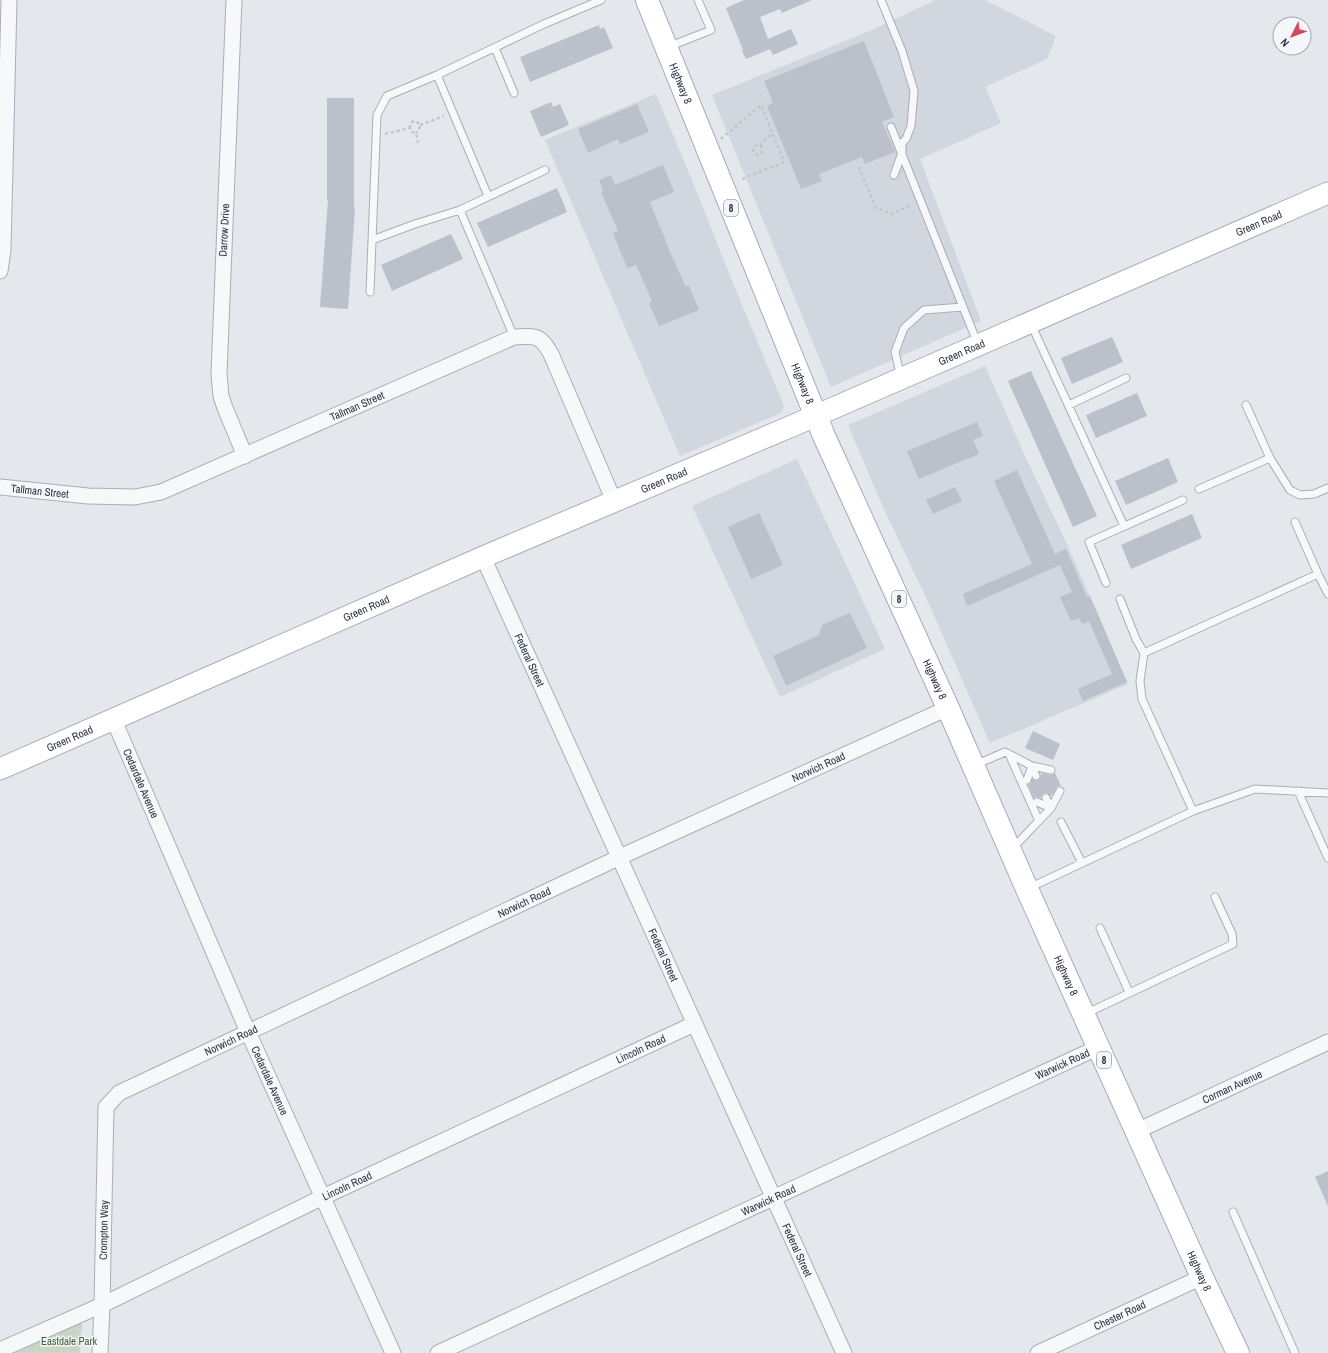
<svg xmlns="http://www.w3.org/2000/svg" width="1328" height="1353" viewBox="0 0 1328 1353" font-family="'Archivo Narrow',sans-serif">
<rect width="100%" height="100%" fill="#e4e7ec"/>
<path fill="#d2d6de" d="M936 0H985L1056 36 1047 59 985 87 1001 123 920 159 981 321 831 387 712 95 867 32Z
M656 94 694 185 728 271 784 406 781 413 680 456 545 140Z
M985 366 1025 456 1067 544 1128 684 990 743 929 604 883 507 848 425Z
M797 459 885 649 780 697 692 506Z"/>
<path fill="#c9d6c5" d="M82 1321 80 1353H15Z"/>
<path fill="#bbc0ca" d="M744 0H812L782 13 780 9 760 17 768 39 791 29 798 44 773 55 770 49 746 59 742 51 743 50 726 8Z
M599 25 600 29 604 27 613 48 530 82 520 57Z
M864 41 894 117 882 122 895 152 865 164 862 157 819 174 822 181 801 189 767 106 773 103 764 81Z
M327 98H354V207L355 208 348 309 320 307 328 200H327Z
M551 102 553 107 560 104 569 125 541 137 530 111Z
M637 104 649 132 620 144 618 139 588 153 578 129Z
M663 165 674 192 650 202 673 259 686 287 689 286 699 310 659 326 649 303 652 301 636 265 627 268 613 233 618 231 601 192 603 191 599 180 611 175 615 185Z
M557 188 567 212 488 247 477 223Z
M451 234 463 259 392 291 381 265Z
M1112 337 1123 362 1072 384 1061 358Z
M1031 371 1097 516 1073 527 1008 381Z
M1137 393 1147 416 1096 438 1086 415Z
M977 422 983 436 973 440 979 454 919 479 907 451Z
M1168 458 1178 482 1126 505 1115 481Z
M1017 470 1055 554 1066 549 1087 597 1090 596 1127 682 1083 701 1078 689 1112 674 1089 621 1082 624 1079 618 1071 621 1060 597 1072 592 1060 565 967 606 963 594 1032 564 994 481Z
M955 487 962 501 933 514 926 500Z
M759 513 783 565 751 579 728 527Z
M1192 514 1202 538 1131 569 1121 545Z
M850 613 867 648 786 686 773 656 819 635 822 625Z
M1033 731 1060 744 1053 760 1025 748Z
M1042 773 1050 775 1055 773 1061 786 1057 787 1052 795 1050 796 1046 793 1042 795 1041 798 1037 797 1034 798 1028 785 1030 784 1032 779 1036 781 1040 779 1041 774Z
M1328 1171V1206L1315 1177Z"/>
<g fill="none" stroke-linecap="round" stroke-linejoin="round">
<g stroke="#a9aeb7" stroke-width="9">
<path id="lane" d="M881 0 902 51 914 91 911 126 906 139 902 143V153L894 175
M668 47 711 30 698 0
M495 48 514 93
M437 75 488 196
M891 127 977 342
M460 210 514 337
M372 240 415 224 460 210 545 170
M370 292 377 115 387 96 437 75 544 24 601 0
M1031 324 1124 526
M901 378 895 352 904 328 924 310 963 307
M1069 405 1126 378
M1246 405 1270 458 1290 490 1300 495 1314 494 1328 488
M1199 489 1270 458
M1295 522 1318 574
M1106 583 1089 542 1183 500
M1120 599 1136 639 1144 653
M1009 754 1039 821
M975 765 1005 752 1032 766 1036 776
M1032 766 1051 770
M1027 780 1032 766
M1298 791 1328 858
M1037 802 1051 808
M1051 808 1060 791
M1193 811 1142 699 1140 681 1144 653 1318 574 1328 594
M1061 822 1082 863
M1012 849 1051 808 1046 798
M1029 888 1193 811 1255 789 1328 793
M1100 928 1129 992
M1085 1014 1233 944 1232 934 1215 897
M1233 1212 1295 1353"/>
</g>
<g stroke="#a9aeb7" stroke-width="17">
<g id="street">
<path d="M234 0 219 374 221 396 225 408 245 456"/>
<path d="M0 271 3 250 9 0"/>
<path id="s1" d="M0 487 88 496 135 497 161 492 514 337C535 336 540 334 551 354L614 501"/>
<path id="s2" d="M483 557 844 1353"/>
<path id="s3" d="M113 718 248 1032 393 1353"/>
<path id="s4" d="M1137 1131 1328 1042"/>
<path id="s5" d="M0 1350 102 1305 323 1197 694 1024"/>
<path id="s6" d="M100 1353 102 1305 106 1107 119 1093 620 857 948 708"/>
<path id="s7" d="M438 1353 1099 1047"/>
<path id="s8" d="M1038 1353 1202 1277"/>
</g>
</g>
<g stroke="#a9aeb7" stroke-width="23">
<g id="secondary">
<path id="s9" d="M0 769 483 557 792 426 1328 193"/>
</g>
</g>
<g stroke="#a3abb8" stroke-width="24">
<g id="primary">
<path id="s10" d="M647 0 824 436 948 708 1027 889 1202 1277 1238 1353"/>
</g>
</g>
<path stroke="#c2c5cb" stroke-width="2.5" stroke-dasharray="3 3" stroke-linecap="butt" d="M420 125 444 116
M410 128V124L412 122 416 121 420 125 419 130 416 133
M385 134 410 128 412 132 416 133 418 143
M721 139 761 105 784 162 742 179
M761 145 762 151 761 154 758 155 753 151 755 146 758 144 761 145 766 138 773 134
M859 167 876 208 892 214 912 205"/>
<use href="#lane" stroke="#f7f8fa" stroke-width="7"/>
<use href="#street" stroke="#f7f8fa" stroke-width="15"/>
<use href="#secondary" stroke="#fff" stroke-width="21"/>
<use href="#primary" stroke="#fff" stroke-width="22"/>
</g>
<g text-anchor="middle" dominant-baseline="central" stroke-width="3" stroke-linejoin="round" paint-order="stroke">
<g fill="#f4f6f9" stroke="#676e7b" stroke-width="1">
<rect x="724" y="200" width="14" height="16" rx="3"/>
<rect x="892" y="591" width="14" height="16" rx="3"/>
<rect x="1097" y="1052" width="14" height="16" rx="3"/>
</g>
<g font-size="10" font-weight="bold" fill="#2b3445">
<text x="731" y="208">8</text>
<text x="899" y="599">8</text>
<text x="1104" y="1060">8</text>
</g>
<g font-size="11" fill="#2b3445" stroke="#f4f6f9">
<text stroke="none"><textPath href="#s10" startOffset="90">Highway 8</textPath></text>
<text stroke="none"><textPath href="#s9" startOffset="1372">Green Road</textPath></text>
<text transform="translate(224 230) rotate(-87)">Darrow Drive</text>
<text stroke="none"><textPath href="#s9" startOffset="1048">Green Road</textPath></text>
<text stroke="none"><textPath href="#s10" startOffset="414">Highway 8</textPath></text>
<text stroke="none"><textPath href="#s1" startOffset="376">Tallman Street</textPath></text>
<text stroke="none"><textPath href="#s9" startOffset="724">Green Road</textPath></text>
<text stroke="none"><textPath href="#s1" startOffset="40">Tallman Street</textPath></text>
<text stroke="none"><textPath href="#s9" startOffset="400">Green Road</textPath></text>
<text stroke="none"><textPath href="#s2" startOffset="113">Federal Street</textPath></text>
<text stroke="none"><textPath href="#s10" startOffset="738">Highway 8</textPath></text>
<text stroke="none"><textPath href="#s9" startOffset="76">Green Road</textPath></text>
<text stroke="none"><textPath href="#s6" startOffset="1037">Norwich Road</textPath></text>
<text stroke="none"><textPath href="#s3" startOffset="71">Cedardale Avenue</textPath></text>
<text stroke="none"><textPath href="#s6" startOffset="713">Norwich Road</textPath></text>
<text stroke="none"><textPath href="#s2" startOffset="437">Federal Street</textPath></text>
<text stroke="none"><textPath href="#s10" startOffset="1062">Highway 8</textPath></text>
<text stroke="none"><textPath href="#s6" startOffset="389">Norwich Road</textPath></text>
<text stroke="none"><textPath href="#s5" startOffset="708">Lincoln Road</textPath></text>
<text stroke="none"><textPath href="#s7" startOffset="688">Warwick Road</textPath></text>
<text stroke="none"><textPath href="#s3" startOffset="395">Cedardale Avenue</textPath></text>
<text stroke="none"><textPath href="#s4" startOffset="105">Corman Avenue</textPath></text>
<text stroke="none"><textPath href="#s5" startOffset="384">Lincoln Road</textPath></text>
<text stroke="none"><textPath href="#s7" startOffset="364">Warwick Road</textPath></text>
<text stroke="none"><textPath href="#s6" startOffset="123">Crompton Way</textPath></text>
<text stroke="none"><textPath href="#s2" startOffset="761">Federal Street</textPath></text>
<text stroke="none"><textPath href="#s10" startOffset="1386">Highway 8</textPath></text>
<text stroke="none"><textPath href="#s8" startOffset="90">Chester Road</textPath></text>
</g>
<g font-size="11" fill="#3f6138" stroke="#f4f6f9">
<text x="69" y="1341">Eastdale Park</text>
</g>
</g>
<g transform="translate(1292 36) rotate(228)"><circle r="19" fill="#f4f6f9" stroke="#a4a8b1"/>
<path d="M0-3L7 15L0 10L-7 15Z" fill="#d1495b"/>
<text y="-6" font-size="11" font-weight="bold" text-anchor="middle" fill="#2b3445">N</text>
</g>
</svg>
